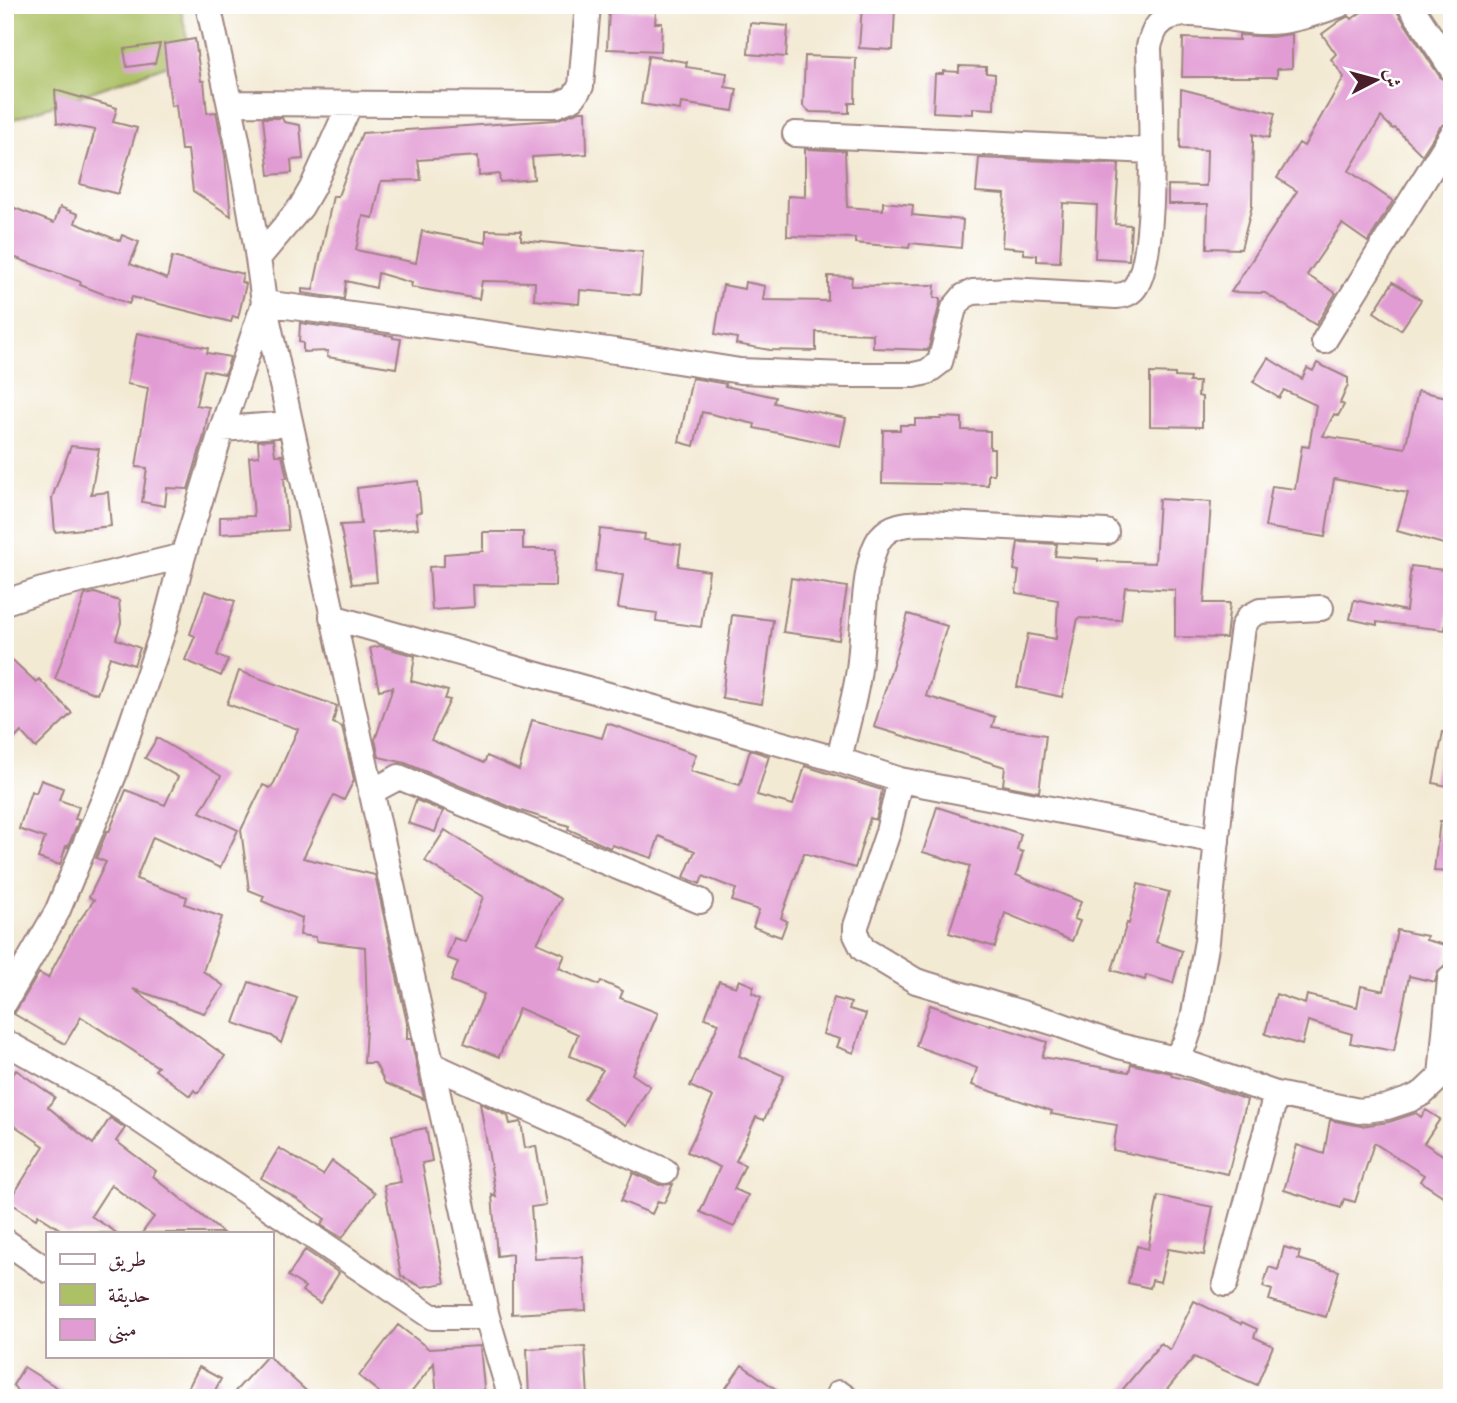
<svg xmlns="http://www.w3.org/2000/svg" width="1457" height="1403" viewBox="0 0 1457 1403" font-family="Alegreya,Amiri,serif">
<rect width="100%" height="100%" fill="#fff"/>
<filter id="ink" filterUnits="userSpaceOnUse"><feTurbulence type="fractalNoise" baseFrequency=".0143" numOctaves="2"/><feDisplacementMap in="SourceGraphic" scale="14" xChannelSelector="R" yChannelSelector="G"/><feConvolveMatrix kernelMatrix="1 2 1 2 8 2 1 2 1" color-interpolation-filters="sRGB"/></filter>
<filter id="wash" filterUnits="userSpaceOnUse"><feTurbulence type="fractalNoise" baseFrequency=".00686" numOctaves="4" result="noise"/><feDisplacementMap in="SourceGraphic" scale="28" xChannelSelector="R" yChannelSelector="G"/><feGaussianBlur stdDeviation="1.57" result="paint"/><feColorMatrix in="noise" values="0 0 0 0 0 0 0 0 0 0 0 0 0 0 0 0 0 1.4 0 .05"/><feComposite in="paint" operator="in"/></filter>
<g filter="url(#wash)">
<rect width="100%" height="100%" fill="#f3ead4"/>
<path fill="#acc165" stroke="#7b7048" stroke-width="2" d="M5 5H180L191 57 5 122Z"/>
<g id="blocks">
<path fill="#e29cd4" d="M1371 5H1395L1398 13 1440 77 1452 84V120L1440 127 1422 155 1395 128 1393 129 1381 117 1349 171 1393 201 1368 242 1342 224 1307 275 1336 293 1316 325 1265 293 1231 292 1297 191 1277 178 1299 143 1304 146 1344 77 1331 59 1336 54 1322 34 1341 20 1349 16 1352 19Z
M862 6 895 8 893 50 859 48Z
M609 9 656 11 655 23H662L661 51 607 49Z
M750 23 788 26 786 57 748 54Z
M1292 34V68L1277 69V77H1182L1183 38 1239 40V35L1271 37Z
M195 39 201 81H204L207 113 216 112 225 156 231 216 193 191 188 150H181L176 105 171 106 164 44Z
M160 44 155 63 127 67 124 49Z
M648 56 687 62 686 67 727 73 725 87 737 89 733 111 681 103 680 110 641 104Z
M805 56 856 58 855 103H849V113L810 112 803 106Z
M959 66 986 67V73L995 74 994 109 973 108V114L933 112 935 74H943V71L959 72Z
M1181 89 1275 113 1269 138 1253 134 1252 206 1241 249 1207 248 1208 204H1168V185L1206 186 1207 150 1180 149Z
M55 90 117 108 113 122 137 128 118 194 80 184 95 130 57 123Z
M580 111H586L587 154 532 157 534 179 500 182 499 174 479 176 478 156 418 160 421 180 381 181 373 218 363 216 356 250 416 263 422 231 486 243V230L521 231V240L643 252 640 295 580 290 579 304 534 300 535 282 482 281 479 299 411 287 412 283 378 273 376 288 346 281 344 299 302 293V289L313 290 333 196H338L362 133 556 120Z
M263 118H282L284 122 300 125 303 159 291 160 292 173 269 175Z
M805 149 845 151 847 207 883 210V202L913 205 912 215 963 220 961 248 910 243 909 248 855 243V238L787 236 788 196 805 197Z
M979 158 1119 164 1115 224 1131 225 1129 260 1095 258 1097 205 1063 203 1060 262 1037 261V255L1024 254V249L1002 247 1005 194 976 192Z
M9 206 54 223 60 207 78 214 75 223 120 241 122 235 139 242 130 264 167 279 172 257 243 274 241 282 246 284 238 318 233 316 231 322 132 297 129 304 80 285 81 282 5 254 13 231 5 228V218Z
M828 276 852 277 851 286 935 285 934 298H940V303L928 350 873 348V334L816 332V351L770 350 736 344 737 338 715 334 723 285 744 289 745 282 765 286 763 300 828 301Z
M1393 282 1421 300 1401 330 1374 312Z
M300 323 393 336V338L401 339 396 368 327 357 328 351 303 352V343L299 342Z
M137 333 208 348 207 353 230 357 225 374 204 370 196 405 209 407 204 436 188 489 167 488 165 506 142 502 147 468 136 467 148 388 127 384Z
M1268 358 1302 379 1307 368 1313 371 1317 363 1348 378V385L1340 403 1344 405 1338 416 1334 414 1323 436 1405 448 1418 391 1452 398V526L1447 545 1397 531 1408 493 1334 479 1325 537 1265 527 1272 486 1295 489 1302 446 1309 447 1316 405 1284 390 1279 398 1253 382Z
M1150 373 1175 374V377L1190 378 1189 382H1199L1198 396 1202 397V427L1150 426Z
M692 378 726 384 725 386 775 397 774 403 846 418 840 446 754 428 755 424 702 412 694 446 679 442Z
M941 417 962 418V430L990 431V449H994V474H988V485L882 483 883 430H900V425H915V419H941Z
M273 440 275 455H282L287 478H284L288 530 220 534V517L254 516 249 457 259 456 258 441Z
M71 446 99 449 91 494 108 492 111 526 55 532 52 498Z
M418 481 421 512 416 513 418 528 372 533 377 582 352 584 340 525 361 524 357 488Z
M1159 499 1211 502 1204 603H1230L1226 638 1175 637V590L1125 587 1121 620 1078 618 1062 697 1017 687 1028 634 1056 639 1058 600 1016 593 1019 571 1014 570 1018 542 1057 544 1055 556 1098 559V561L1155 563Z
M600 529 645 534 644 540 681 545 678 566 709 571 701 627 656 621 657 613 618 608 623 575 595 571Z
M483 532H523V549H556L555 586 473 585 474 607 432 610 429 567 444 566V554L483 551Z
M1411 566 1452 571 1445 630 1377 622V625L1350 619 1354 600 1406 611Z
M791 578 847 587 839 640 783 632Z
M205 591 235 601 217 655 228 660 221 676 185 660 195 636 190 634Z
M95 593 119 601 121 623 116 639 140 648 134 665 110 657 97 694 55 679 85 595Z
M908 614 947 626 926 696 995 717 992 727 1046 735 1039 792 1003 785 1005 767 874 727Z
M732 615 773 620 762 704 722 698Z
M380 646 415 656 411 681 448 691 445 699 450 700 431 740 484 763 487 756 519 770 532 720 602 738 607 723 696 754 690 771 740 785 750 750 769 756 757 795 793 805 805 766 882 790 876 820 870 818 855 868 804 853 781 918 787 921 781 937 753 927 759 910 732 901 736 889 703 876 700 884 684 877 695 851 659 836 652 858 612 845 610 848 568 829 569 826 518 810 405 763 379 757 375 740 393 687 379 690 370 648Z
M5 653 36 682 39 679 72 713 36 748 21 732 5 749Z
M239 671 337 706 333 723 342 727 354 780 344 800 334 795 303 858 375 875 407 1023V1039H411L424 1099 385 1083 375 1063H364L367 1010 365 947 316 941V937L300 935 302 918 262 901 264 896 249 890 241 830 263 785 270 788 274 783 298 729 227 704Z
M1443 732H1452V787L1433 783Z
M157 738 221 776 200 812 238 830 220 868 153 837 136 879 187 897 185 904 222 917 203 971 224 986 204 1013 133 989 225 1056 198 1093 194 1090 190 1096 155 1070 158 1067 81 1017 65 1044 14 1014 39 973 48 978 74 928 94 900 89 897 106 862 96 858 107 831 109 832 126 790 165 805 178 777 145 758Z
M41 780 63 788 59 800 79 807 75 819 79 820 68 847 66 846 60 865 38 858 45 838 19 829 31 791 36 793Z
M416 800 443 811 435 832 408 823Z
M937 807 1021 834 1017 850 1023 852 1016 875 1081 902 1074 919 1080 921 1072 941 1005 913 995 947 949 933 970 866 923 852Z
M1440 821 1452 822V872L1434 871Z
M445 830 488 858 561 899 537 943 565 955 559 968 599 985 601 981 623 991 620 998 658 1013 632 1074 650 1086 626 1125 584 1099 603 1070 570 1056 578 1034 519 1008 499 1057 464 1043 484 994 451 981 458 962 447 958 454 938 465 942 483 897 425 861Z
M1138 884 1169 892 1156 942 1182 951 1173 983 1146 975 1145 980 1112 970 1127 923 1129 924Z
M1397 930 1427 936 1426 940 1449 946 1445 965 1438 971 1435 982 1409 976 1394 1051 1350 1043 1352 1034 1308 1021 1302 1045 1265 1034 1276 994 1305 1004 1307 995 1357 1007 1361 986 1384 991Z
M739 980 754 986 752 993 761 997 739 1056 784 1076 764 1120 756 1117 736 1161 745 1165 734 1189 748 1195 734 1227 700 1212 720 1167 687 1152 713 1097 690 1086 719 1023 705 1018 719 981 736 987Z
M249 982 297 998 281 1043 272 1036 234 1023Z
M834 998 851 1003 849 1009 866 1014 854 1053 837 1047 840 1039 823 1034Z
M930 1005 991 1026V1024L1047 1042 1042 1057 1129 1072 1131 1064 1171 1073 1172 1076 1192 1081 1247 1100 1228 1174 1113 1150 1117 1125 1051 1114 1052 1111 972 1085 977 1068 916 1046Z
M16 1070 55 1097 48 1107 93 1144 110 1118 125 1128 116 1141 156 1171 153 1176 223 1233H142L154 1217 111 1185 91 1216 117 1233H66L38 1215 36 1219 9 1202 44 1146 5 1119V1086Z
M480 1103 508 1116 510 1124 521 1122 525 1148 536 1146 546 1205 531 1207 535 1259 583 1257 586 1310 512 1314V1254L497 1256 492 1195 496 1197Z
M1426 1110 1440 1119 1424 1143 1452 1161V1188L1446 1198 1420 1181 1424 1175 1374 1143 1355 1202 1344 1199 1341 1208 1284 1190 1297 1145 1324 1154 1330 1120 1361 1126 1389 1122 1416 1113 1421 1117Z
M426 1128 432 1161 422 1163 445 1283 422 1287 401 1276 384 1185 401 1182 392 1135Z
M279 1148 323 1175 332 1161 375 1193 342 1238 321 1225 325 1219 297 1199 261 1178Z
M633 1173 659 1185 673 1184 664 1203 658 1201 652 1214 621 1201Z
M1158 1196 1213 1207 1204 1255 1168 1249 1160 1282 1152 1280 1150 1288 1128 1283 1137 1246 1148 1249Z
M1284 1247 1300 1252 1298 1259 1339 1271 1326 1317 1269 1300 1272 1290 1263 1287 1269 1267 1278 1270Z
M305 1250 339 1273 320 1303 302 1291 305 1287 288 1276Z
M1194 1301 1241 1324 1242 1322 1257 1329 1254 1337 1273 1346 1257 1385 1194 1357 1160 1398H1133L1123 1389 1161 1343 1170 1350Z
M398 1325 429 1349 480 1346 485 1398H437L434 1363 407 1398H386L359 1376Z
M585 1346 588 1398H529L527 1349Z
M267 1356H268L314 1398H229Z
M742 1365 788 1398H719Z
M24 1367 74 1398H22L13 1385Z
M199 1367 221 1379 211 1398H183Z"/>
</g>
</g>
<g filter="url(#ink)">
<use href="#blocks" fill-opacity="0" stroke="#9e8480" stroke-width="2"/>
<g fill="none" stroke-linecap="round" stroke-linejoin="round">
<g stroke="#9e8480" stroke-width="28">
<path id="minor" d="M208 5C230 104 252 203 264 303L487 1317 511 1398
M1410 5 1452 69
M230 103 556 105 573 98 581 86 588 5
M795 134 1151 151
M259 257 301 207 312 188 350 104
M1324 341 1452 135
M222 429 290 424
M5 602 42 590 183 556
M332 617 839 760 900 780 1217 841
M839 760C845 730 855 700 859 669 864 636 862 561 881 537 893 523 909 524 926 523L1106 532
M900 780 888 832 856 926V935L863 949 916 981 1055 1023 1119 1046 1175 1059 1276 1094 1359 1111 1387 1107 1411 1099 1423 1093 1441 1076 1450 979
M371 792 399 777 700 901
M5 1002 57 912 114 775 164 628 183 556 222 429 264 303 615 351 740 371 846 375H914L927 372 940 362 954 308 964 296 973 292 1009 290 1116 296C1124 295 1130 294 1135 287 1160 252 1150 94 1149 46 1153 33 1156 22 1170 17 1193 8 1235 22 1261 22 1288 23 1314 14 1339 5
M5 1042 111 1101 432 1317H487
M1175 1059 1185 1043 1193 1019 1207 941 1224 767 1243 627 1249 617 1260 611 1321 608
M432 1065 665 1171
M5 1241 47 1270
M1225 1284 1276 1094
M839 1393 846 1398"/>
</g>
<use href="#minor" stroke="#fff" stroke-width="24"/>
</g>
</g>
<rect width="1457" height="1403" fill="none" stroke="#fff" stroke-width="28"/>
<rect x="46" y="1232" width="228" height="126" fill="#ffffff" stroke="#b7a5aa" stroke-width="2"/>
<rect x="60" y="1254" width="35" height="10" fill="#ffffff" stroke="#b7a5aa" stroke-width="2"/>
<text x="108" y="1266" font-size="21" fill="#4a1f2b">طريق</text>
<rect x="60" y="1284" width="35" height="21" fill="#acc165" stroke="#b7a5aa" stroke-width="2"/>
<text x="108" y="1302" font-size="21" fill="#4a1f2b">حديقة</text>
<rect x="60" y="1319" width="35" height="21" fill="#e29cd4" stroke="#b7a5aa" stroke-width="2"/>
<text x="108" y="1336" font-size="21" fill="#4a1f2b">مبنى</text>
<g transform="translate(1376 80) rotate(84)" stroke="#ffffff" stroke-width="5" paint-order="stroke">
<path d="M0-5L12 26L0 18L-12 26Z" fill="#4a1f2b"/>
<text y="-10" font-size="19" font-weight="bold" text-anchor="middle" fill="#4a1f2b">ش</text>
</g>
</svg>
